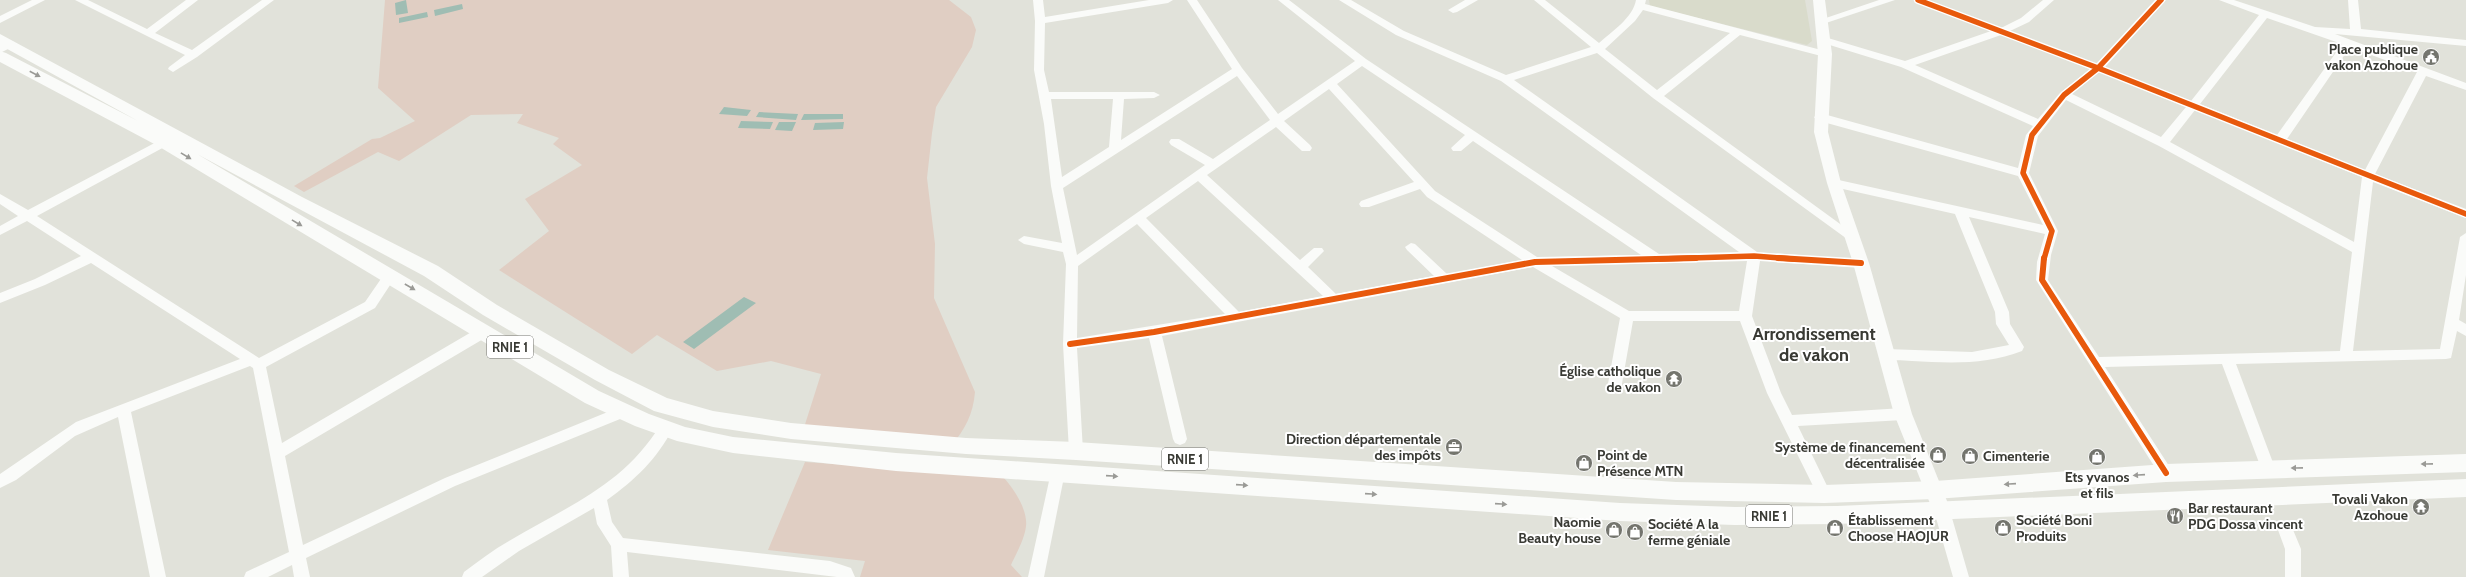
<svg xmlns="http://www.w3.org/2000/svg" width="2466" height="577" viewBox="0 0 2466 577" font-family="Cabin,sans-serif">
<rect width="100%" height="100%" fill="#e1e2da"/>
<path fill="#d9dbcb" d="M1649 0H1805L1812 41 1807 45 1650 6Z"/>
<path fill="#e0cec3" d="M385 0H949L971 17 976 30 972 47 936 107 932 133 927 178 935 244 934 298 975 392C973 415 965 429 951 446L801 437 821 374 771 361 717 371 657 335 632 354 499 270 549 231 525 199 582 165 553 144 559 138 517 123 523 114 471 115 399 161 378 152 304 192 294 186 372 139 380 138 415 121 378 88Z
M805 462 1002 476C1013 487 1028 510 1026 526 1025 538 1016 554 1011 565L1022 577H860L865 561 768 550Z"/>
<path fill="#9fbdb3" d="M406 0 408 13 396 15 395 3Z
M462 4 463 9 435 16 434 10Z
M427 12 428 17 399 23V18Z
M724 107 751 110 747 116 719 114Z
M759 112 798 114 796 120 756 117Z
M804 114H843V119L801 120Z
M741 121 773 122 770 129 738 128Z
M779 122H796L792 131 775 130Z
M844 122 843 129 813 130 815 123Z
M744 297 756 303 694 349 683 342Z"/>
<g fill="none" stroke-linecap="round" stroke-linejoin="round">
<path fill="#fafbf9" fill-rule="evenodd" d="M32 0H45L0 23V16Z
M75 0H88L147 29 186 0H198L155 33 192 50 262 0H274L197 57 173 72 168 69 169 67 185 55Z
M1033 0H1043L1045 17 1149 0H1173L1168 3 1045 23 1044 70 1049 92H1154L1160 95 1154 98 1124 99 1121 140 1232 69 1187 0H1197L1242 68 1278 114 1355 61 1278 0H1289L1366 59 1659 254 1739 252 1501 81 1396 35 1339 0H1351L1404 31 1506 75 1591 47 1534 0H1545L1599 43C1611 32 1633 18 1636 0H1646L1645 4 1829 52V56L1825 57 1740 35 1664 96 1858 237 1860 240 1854 244 1653 98 1597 53 1514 80 1757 252 1866 260 1867 263 1861 268 1760 261 1752 316 1781 393 1792 415 1903 408 1908 410 1910 414 1908 418 1903 420 1798 426 1831 494 1829 498 1824 500 1819 498 1767 393 1740 321H1633L1621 389 1619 393H1609L1607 389 1620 318 1533 267 1162 336 1187 439 1185 443 1180 445 1175 443 1173 439 1149 338 1077 348 1083 451 1081 455 1076 457 1071 455 1069 451 1063 344 1066 264 1063 252 1024 244 1018 240 1024 236 1062 243 1051 186 1044 124 1034 70 1035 21ZM1643 10 1730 33 1657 90 1605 49 1635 21ZM1362 66 1465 135 1451 148 1453 151H1461L1473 141 1641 255 1537 257 1435 191 1337 84ZM1237 76 1270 120 1213 159 1179 139H1171L1169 142 1171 145 1205 165 1077 255 1063 188ZM1329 89 1414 182 1361 201 1359 204 1361 207H1369L1420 189 1427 197 1522 260 1447 274 1415 244 1411 243 1405 247 1407 250 1434 276 1336 294 1308 267 1324 251 1322 248H1314L1300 260 1207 175 1276 127 1302 151H1310L1312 148 1310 145 1284 121ZM1051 99H1113L1109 147 1062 177ZM1198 181 1323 296 1239 312 1146 218ZM1137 224 1225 314 1077 338 1078 266ZM1747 261 1739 311H1629L1552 266Z
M1465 0H1478L1457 12 1453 13 1448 10Z
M1879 0H1895L1826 23 1822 24 1817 21Z
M1913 0H1927L2001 28 2021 18 2043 0H2054L2029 22 2010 31 2096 64 2155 0H2166L2105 67 2191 101 2259 15 2219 0H2234L2315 27 2350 29 2348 0H2358L2361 29 2466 40V46L2335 34 2466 83V90L2426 76 2375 174 2466 209V218L2373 182 2353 351 2440 349 2460 237 2466 233V275L2459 320 2466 324V336L2457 331 2451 358 2446 359 2236 364 2275 468 2273 472 2268 474 2263 472 2261 468 2222 364 2105 367 2171 469 2173 473 2171 477 2166 479 2161 477 2036 280 2037 262 2045 234 1969 217 2009 312 2010 324 2024 347 2022 351C1987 365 1949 363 1912 361 1902 360 1891 361 1881 358L1879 354 1881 350 1886 349 1972 352 2009 345 1996 324 1995 312 1955 214 1834 187 1828 183 1830 180 1834 179 2043 225 2018 176 1816 120 1814 117 1820 113 2018 168 2026 135 2033 126 1901 67 1820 42 1819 40 1820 38H1828L1905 61 1991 31ZM2267 18 2342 44 2277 135 2200 104ZM2001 35 2090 69 2060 93 2038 119 1915 65ZM2350 47 2417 72 2365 170 2287 139ZM2099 72 2186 107 2161 137 2072 94ZM2066 100 2159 146 2352 252 2340 351 2099 357 2048 280 2051 255 2058 231 2029 173 2038 136ZM2195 110 2362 177 2354 242 2170 142Z
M10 41 14 42V46L0 53V45Z
M164 138 170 142 168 145 37 216 259 358 365 302 385 273H395L396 276 375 308 266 367 282 443 480 327H490L492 331 490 335 285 456 303 545 445 478 620 407H630L632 411 630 415 455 486 306 558 310 577H294L292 565 268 577H244L246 572 289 552 253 368 250 366 131 412 166 577H150L118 417 75 436 16 480 0 488V474L76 422 240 359 91 263 45 285 0 303V293L35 279 81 256 27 221 0 235V226L18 216 0 204V194L28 210Z
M666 422 671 424 673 428C657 459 635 480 607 500L612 522 623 538 830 561 851 568 855 577H837L627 552 629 577H613L611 546 597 524 594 508 519 551 482 577H462L464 572C479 561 493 550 509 541 569 505 623 486 661 424Z
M1058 466 1063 468 1065 472 1044 577H1028L1051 472 1053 468Z
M1942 505 1947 507 1950 511 1969 577H1953L1934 511 1937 507Z
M2286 524 2291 525 2301 549V577H2285V549L2278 530 2281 525Z"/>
<path fill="#fafbf9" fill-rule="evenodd" d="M1813 0H1825L1832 54 1828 132 1841 183 1869 263 1912 414 1951 511 1949 516 1942 519 1935 516 1933 511 1894 414 1853 263 1827 183 1814 132 1818 54Z"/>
<path fill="#fafbf9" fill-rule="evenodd" d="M0 34 302 197 438 266 497 305 609 370 667 398 713 411 791 423 966 438 1076 442 1676 482 1824 485 1935 481 2166 464 2466 454V472L2166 482 1935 499 1824 503 1676 500 1076 460 966 454 791 439 713 427 654 411 595 380 483 315 424 276 197 154 599 391 649 414 685 427 733 437 896 453 1620 503 1735 507 1837 506 2466 479V497L1837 524 1735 525 1620 521 896 471 733 453 677 441 635 426 585 403 158 146 0 62V51L6 53 138 121 0 45Z"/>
<g stroke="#fff" stroke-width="8">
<path id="cycleway-far1" d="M1918 0 2098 68 2466 214
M1660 259 1754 256 1793 259
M2044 259 2052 231 2023 173 2032 135 2064 95 2098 68 2161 0"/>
</g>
<g stroke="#fff" stroke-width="9">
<path id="cycleway" d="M1778 258 1861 263
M2044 258 2042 280 2166 473
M1070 344 1154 332 1535 262 1696 258"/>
</g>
<use href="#cycleway-far1" stroke="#e8590c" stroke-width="5.5"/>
<use href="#cycleway" stroke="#e8590c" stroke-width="6"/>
</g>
<defs><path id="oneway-solid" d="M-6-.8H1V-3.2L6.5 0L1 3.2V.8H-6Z"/></defs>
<g fill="#9a9a96">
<use href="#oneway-solid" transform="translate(35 74) rotate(28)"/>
<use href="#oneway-solid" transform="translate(186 156) rotate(31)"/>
<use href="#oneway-solid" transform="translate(297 223) rotate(31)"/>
<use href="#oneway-solid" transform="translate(410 287) rotate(30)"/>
<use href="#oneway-solid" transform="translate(2427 464) rotate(179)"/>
<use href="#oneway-solid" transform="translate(2297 468) rotate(179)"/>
<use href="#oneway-solid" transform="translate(2139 475) rotate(176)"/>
<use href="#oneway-solid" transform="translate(1112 476) rotate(4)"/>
<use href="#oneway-solid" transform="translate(2010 484) rotate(176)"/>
<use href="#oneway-solid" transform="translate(1242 485) rotate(4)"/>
<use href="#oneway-solid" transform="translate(1371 494) rotate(4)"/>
<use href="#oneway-solid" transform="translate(1501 504) rotate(4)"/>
</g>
<defs>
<g id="civic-disc" transform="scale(0.9)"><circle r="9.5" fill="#74756e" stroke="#fff"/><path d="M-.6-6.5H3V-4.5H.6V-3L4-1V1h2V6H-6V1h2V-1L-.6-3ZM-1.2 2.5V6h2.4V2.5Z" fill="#fff"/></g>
<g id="temple-disc" transform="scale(0.9)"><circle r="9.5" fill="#74756e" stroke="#fff"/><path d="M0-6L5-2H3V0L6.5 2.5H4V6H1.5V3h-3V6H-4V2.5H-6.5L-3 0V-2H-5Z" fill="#fff"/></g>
<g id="office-disc" transform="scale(0.9)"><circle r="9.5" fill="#74756e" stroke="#fff"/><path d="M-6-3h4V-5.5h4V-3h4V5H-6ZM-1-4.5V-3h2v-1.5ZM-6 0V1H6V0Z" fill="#fff"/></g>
<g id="shop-disc" transform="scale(0.9)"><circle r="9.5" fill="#74756e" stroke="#fff"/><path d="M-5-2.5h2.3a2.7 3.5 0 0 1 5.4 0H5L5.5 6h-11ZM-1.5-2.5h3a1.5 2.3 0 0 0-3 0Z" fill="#fff"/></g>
<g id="restaurant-disc" transform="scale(0.9)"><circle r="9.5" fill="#74756e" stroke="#fff"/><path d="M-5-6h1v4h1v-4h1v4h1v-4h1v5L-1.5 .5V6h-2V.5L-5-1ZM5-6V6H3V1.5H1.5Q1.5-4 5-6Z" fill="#fff"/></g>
</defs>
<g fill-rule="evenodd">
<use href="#civic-disc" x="2431" y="57"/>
<use href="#temple-disc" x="1674" y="379"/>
<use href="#office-disc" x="1454" y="447"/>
<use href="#shop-disc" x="1938" y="455"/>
<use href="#shop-disc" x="1970" y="456"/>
<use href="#shop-disc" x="2097" y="457"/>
<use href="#shop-disc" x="1584" y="463"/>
<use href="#temple-disc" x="2421" y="507"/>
<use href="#restaurant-disc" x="2175" y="516"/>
<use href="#shop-disc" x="1835" y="528"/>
<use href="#shop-disc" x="2003" y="528"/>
<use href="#shop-disc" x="1614" y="530"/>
<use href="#shop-disc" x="1635" y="532"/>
</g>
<g text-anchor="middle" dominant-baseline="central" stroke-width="4" stroke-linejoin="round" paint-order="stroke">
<g fill="#fff" stroke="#747571" stroke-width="1">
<rect x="487" y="336" width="46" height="22" rx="3"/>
<rect x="1162" y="448" width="46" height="22" rx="3"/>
<rect x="1746" y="505" width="46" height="22" rx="3"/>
</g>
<g font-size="13" font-weight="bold" fill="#393a34">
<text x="510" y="347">RNIE 1</text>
<text x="1185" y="459">RNIE 1</text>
<text x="1769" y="516">RNIE 1</text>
</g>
<g font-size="14" font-weight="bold" fill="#393a34" stroke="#fff" text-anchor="end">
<text x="2418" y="49">Place publique<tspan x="2418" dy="16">vakon Azohoue</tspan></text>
<text x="1661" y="371">Église catholique<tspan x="1661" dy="16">de vakon</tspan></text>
<text x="1441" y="439">Direction départementale<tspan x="1441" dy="16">des impôts</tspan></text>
<text x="1925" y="447">Système de financement<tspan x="1925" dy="16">décentralisée</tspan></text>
<text x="1597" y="455" text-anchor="start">Point de<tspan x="1597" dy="16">Présence MTN</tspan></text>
<text x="1983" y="456" text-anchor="start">Cimenterie</text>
<text x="2097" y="477" text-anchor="middle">Ets yvanos<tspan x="2097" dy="16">et fils</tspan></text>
<text x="2408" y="499">Tovali Vakon<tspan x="2408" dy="16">Azohoue</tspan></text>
<text x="2188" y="508" text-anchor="start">Bar restaurant<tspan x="2188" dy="16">PDG Dossa vincent</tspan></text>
<text x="1848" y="520" text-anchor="start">Établissement<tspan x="1848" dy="16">Choose HAOJUR</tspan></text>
<text x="2016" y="520" text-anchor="start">Société Boni<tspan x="2016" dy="16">Produits</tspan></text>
<text x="1601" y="522">Naomie<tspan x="1601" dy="16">Beauty house</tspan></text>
<text x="1648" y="524" text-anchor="start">Société A la<tspan x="1648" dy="16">ferme géniale</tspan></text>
</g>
<g font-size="18" font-weight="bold" fill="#393a34" stroke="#fff">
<text x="1814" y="334">Arrondissement<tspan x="1814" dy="21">de vakon</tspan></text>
</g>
</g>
</svg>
